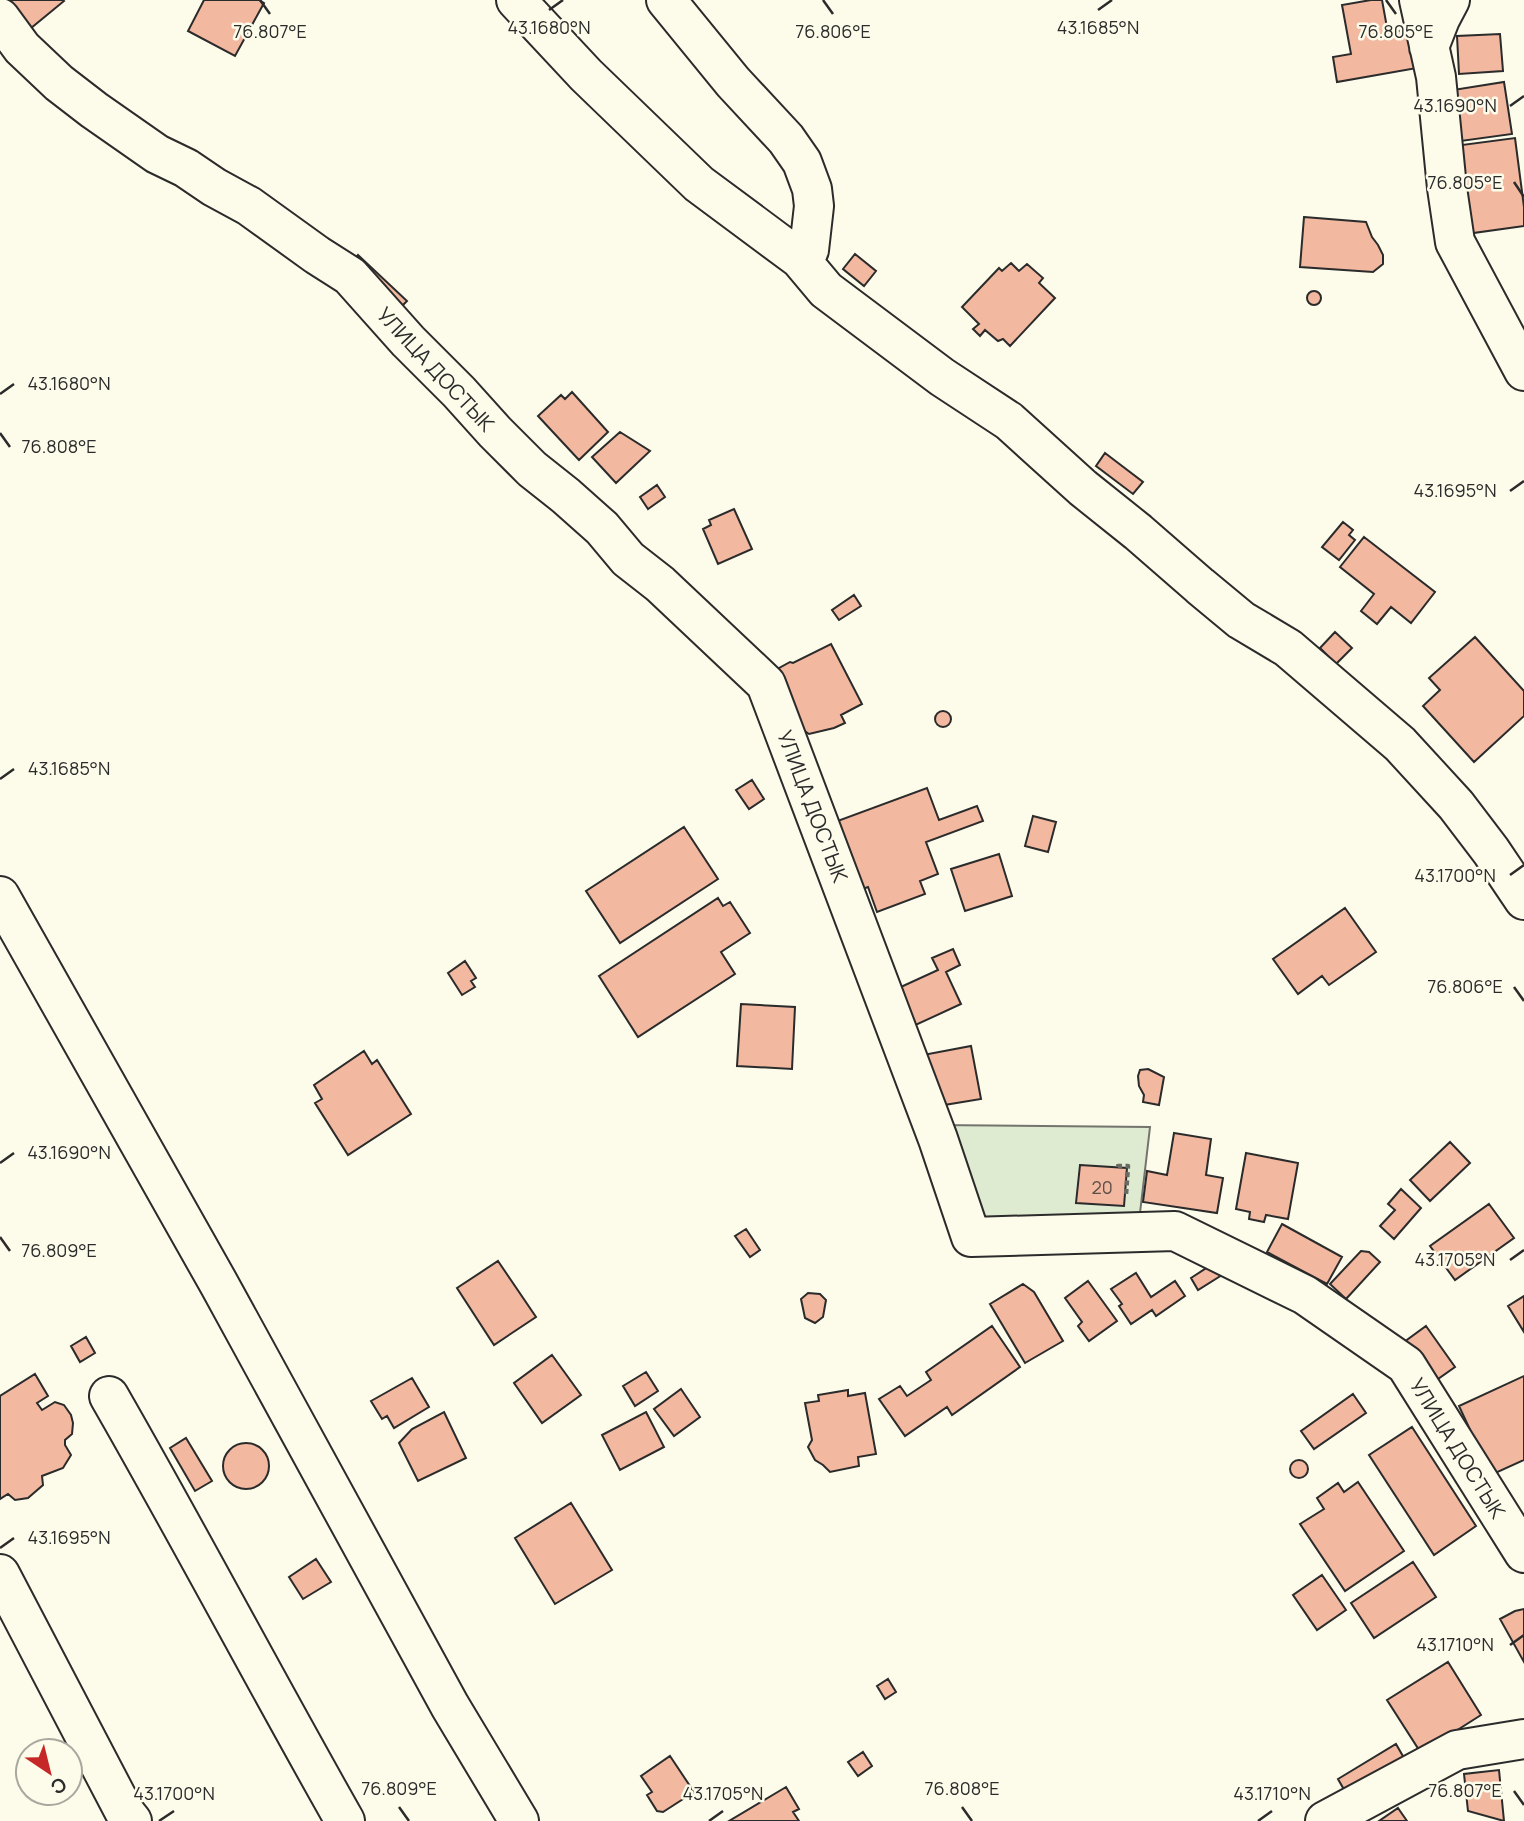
<svg xmlns="http://www.w3.org/2000/svg" width="1524" height="1821" viewBox="0 0 1524 1821" font-family="Manrope,sans-serif">
<rect width="100%" height="100%" fill="#fdfbea"/>
<path fill="#deebd1" stroke="#74746e" stroke-width="2" d="M935 1125 1150 1127 1138 1230 972 1234Z"/>
<path fill="#f2b8a0" stroke="#2b2b2b" stroke-width="2" d="M0 0H63L64 1 25 33Z
M204 0H259L264 3 235 56 188 31Z
M1371 0H1382L1388 33 1410 29 1417 68 1337 82 1333 57 1351 54 1342 5Z
M1500 34 1503 71 1459 74 1457 36Z
M1504 82 1512 134 1461 141 1453 90Z
M1515 138 1524 207V226L1466 234 1454 146Z
M1304 217 1366 222 1372 237 1378 245 1383 255V264L1373 272 1300 267Z
M855 254 876 271 864 286 843 269Z
M358 255 407 301 396 312 347 266Z
M1011 263 1019 271 1027 264 1043 278 1039 283 1055 298 1010 346 1003 339 998 341 985 330 980 336 973 329 979 324 962 307 999 268 1002 271Z
M1307 298a7 7 0 1 1 14 0a7 7 0 1 1-14 0Z
M572 392 608 432 579 460 538 416 561 395 565 399Z
M620 432 650 451 616 483 592 457Z
M1105 453 1143 482 1133 494 1096 466Z
M657 485 665 497 648 509 640 497Z
M734 509 752 549 718 564 703 529 711 525 709 520Z
M1343 522 1353 530 1349 535 1355 540 1339 560 1322 547Z
M1364 537 1435 592 1411 623 1391 607 1377 624 1361 611 1374 594 1340 567Z
M854 595 861 606 839 620 832 610Z
M1335 632 1352 648 1336 664 1320 648Z
M1475 637 1524 691V716L1474 762 1423 706 1440 690 1429 678Z
M831 644 862 704 841 715 845 723 834 728 809 734 799 727 772 672 790 662 793 663Z
M935 719a8 8 0 1 1 16 0a8 8 0 1 1-16 0Z
M752 780 764 799 749 809 736 790Z
M927 788 939 820 977 806 983 821 926 842 938 874 920 881 925 894 877 912 868 887 857 891 832 823Z
M1033 816 1056 822 1048 852 1025 846Z
M684 827 718 879 620 943 586 891Z
M999 854 1012 896 965 911 951 869Z
M718 898 723 906 730 902 750 933 721 952 735 974 638 1037 599 976Z
M1345 908 1376 952 1329 985 1322 976 1298 994 1273 959Z
M953 949 960 965 946 972 961 1004 909 1028 892 991 938 970 932 958Z
M465 961 476 978 471 981 475 987 462 995 448 973Z
M741 1004 795 1007 792 1069 737 1066Z
M971 1046 981 1099 932 1107 923 1055Z
M364 1051 372 1064 377 1060 411 1114 348 1155 315 1103 322 1099 314 1085Z
M1148 1069 1164 1077 1159 1105 1143 1102 1144 1095 1139 1086 1138 1076 1140 1070Z
M1174 1133 1211 1139 1206 1175 1223 1178 1217 1213 1143 1202 1147 1171 1167 1175Z
M1450 1142 1470 1163 1430 1201 1410 1180Z
M1246 1153 1298 1163 1288 1219 1266 1215 1264 1222 1249 1219 1250 1212 1236 1209Z
M1080 1165 1127 1168 1124 1206 1076 1203Z
M1401 1189 1421 1208 1394 1239 1380 1226 1395 1210 1388 1204Z
M1489 1204 1514 1238 1455 1280 1430 1246Z
M1282 1224 1342 1257 1327 1284 1267 1252Z
M746 1229 760 1250 750 1257 735 1236Z
M1361 1251 1369 1252 1380 1262 1346 1299 1330 1284Z
M498 1261 536 1317 494 1345 457 1288Z
M1214 1263 1222 1275 1198 1290 1191 1278Z
M1136 1273 1151 1297 1175 1281 1185 1296 1156 1316 1152 1310 1131 1324 1119 1306 1122 1304 1111 1289Z
M1088 1281 1117 1321 1089 1341 1078 1326 1082 1322 1065 1298Z
M1023 1284 1034 1292 1063 1341 1025 1363 990 1304Z
M808 1293 820 1294 826 1300 823 1317 815 1323 805 1318 801 1299Z
M1524 1296V1332L1508 1306Z
M992 1326 1020 1367 952 1415 947 1407 905 1436 879 1399 900 1386 907 1396 931 1380 926 1372Z
M1426 1326 1455 1367 1428 1386 1400 1345Z
M86 1337 95 1353 80 1362 71 1346Z
M552 1355 581 1395 542 1423 514 1383Z
M646 1372 658 1391 635 1406 623 1386Z
M35 1374 48 1396 37 1403 42 1410 55 1402 64 1405 71 1415 73 1423 72 1434 65 1440V1445L71 1455 63 1468 42 1476 43 1485 28 1498 15 1500 8 1494 0 1499V1396Z
M1524 1376V1460L1491 1475 1459 1406Z
M412 1378 429 1407 394 1428 387 1416 382 1419 371 1401Z
M681 1389 700 1417 674 1436 654 1409Z
M848 1390V1396L865 1393 876 1454 858 1457 859 1466 830 1472 823 1465 815 1460 808 1447 812 1440 805 1403 819 1401 818 1395Z
M1353 1394 1366 1413 1314 1449 1301 1431Z
M444 1412 466 1458 418 1481 399 1443 412 1429Z
M646 1412 664 1447 620 1470 602 1435Z
M1412 1427 1476 1526 1434 1555 1369 1455Z
M186 1438 212 1481 195 1491 170 1448Z
M223 1466a23 23 0 1 1 46 0a23 23 0 1 1-46 0Z
M1290 1469a9 9 0 1 1 18 0a9 9 0 1 1-18 0Z
M1358 1482 1404 1551 1345 1591 1300 1524 1324 1509 1317 1498 1338 1483 1344 1492Z
M571 1503 612 1570 555 1604 515 1538Z
M316 1559 331 1582 303 1599 289 1577Z
M1413 1562 1436 1597 1374 1638 1351 1603Z
M1322 1575 1346 1610 1317 1630 1293 1595Z
M1524 1609V1662L1500 1619 1515 1611Z
M1448 1662 1481 1715 1421 1753 1387 1700Z
M888 1679 896 1692 885 1699 877 1686Z
M1396 1744 1404 1758 1346 1793 1338 1779Z
M863 1752 872 1766 858 1776 848 1762Z
M670 1756 694 1792 663 1812 657 1811 647 1795 652 1792 641 1776Z
M1499 1770 1504 1821 1468 1811 1464 1774Z
M786 1787 799 1809 793 1812 799 1821H729Z
M1398 1808 1407 1821H1379Z"/>
<g fill="none" stroke-linecap="round" stroke-linejoin="round">
<g stroke="#2b2b2b" stroke-width="42">
<path id="minor" d="M516 0 586 75 699 184 800 259 826 290 942 377 1009 421 1083 488 1138 532 1200 586 1241 620 1288 648 1400 744 1456 805 1491 851 1524 900
M666 0 733 82 786 139 802 162 812 189 814 206 809 250 800 259
M1419 0 1436 77 1447 188 1455 242 1524 371
M0 18 22 48 59 83 94 110 157 154 186 168 214 187 249 206 317 255 350 276 408 341 459 392 495 432 532 469 566 496 602 528 628 559 660 584 766 684 938 1139 971 1237 1175 1231 1305 1295 1406 1365 1524 1553
M1429 47 1440 19 1450 0
M0 896 219 1284 450 1706 519 1821
M109 1396C190 1537 265 1680 345 1821
M0 1574 124 1811 132 1821
M1325 1821 1457 1750 1524 1739"/>
</g>
<path stroke="#6a6964" stroke-width="4.5" stroke-dasharray="5 3.5" stroke-linecap="butt" d="M1118 1167V1166H1128L1126 1195"/>
<use href="#minor" stroke="#fdfbea" stroke-width="38"/>
</g>
<path fill="none" stroke="#2b2b2b" stroke-width="2.5" d="M260 0 270 14M823 0 833 14M1386 0 1396 14M549 10 563 0M1098 10 1112 0M1510 106 1524 96M1514 182 1524 197M0 394 14 384M0 433 10 447M1510 491 1524 481M0 779 14 769M1510 875 1524 865M1514 987 1524 1001M0 1163 14 1153M0 1237 10 1251M1510 1260 1524 1250M0 1548 14 1538M1510 1645 1524 1635M1514 1791 1524 1805M399 1807 409 1821M962 1807 972 1821M159 1821 174 1811M709 1821 723 1811M1258 1821 1272 1811"/>
<g text-anchor="middle" dominant-baseline="central" stroke-width="5" stroke-linejoin="round" paint-order="stroke">
<g font-size="18" fill="#5d4e48">
<text x="1102" y="1187">20</text>
</g>
<g font-size="21" fill="#2b2b2b" stroke="#fdfbea">
<text transform="translate(436 369) rotate(47)">УЛИЦА ДОСТЫК</text>
<text transform="translate(813 806) rotate(69)">УЛИЦА ДОСТЫК</text>
<text transform="translate(1458 1448) rotate(58)">УЛИЦА ДОСТЫК</text>
</g>
</g>
<g font-size="18" text-anchor="middle" fill="#2b2b2b" stroke="#fdfbea" stroke-width="5" stroke-linejoin="round" paint-order="stroke">
<text x="549" y="34">43.1680°N</text>
<text x="1098" y="34">43.1685°N</text>
<text x="270" y="38">76.807°E</text>
<text x="833" y="38">76.806°E</text>
<text x="1396" y="38">76.805°E</text>
<text x="1455" y="112">43.1690°N</text>
<text x="1465" y="189">76.805°E</text>
<text x="69" y="390">43.1680°N</text>
<text x="59" y="453">76.808°E</text>
<text x="1455" y="497">43.1695°N</text>
<text x="69" y="775">43.1685°N</text>
<text x="1455" y="882">43.1700°N</text>
<text x="1465" y="993">76.806°E</text>
<text x="69" y="1159">43.1690°N</text>
<text x="59" y="1257">76.809°E</text>
<text x="1455" y="1266">43.1705°N</text>
<text x="69" y="1544">43.1695°N</text>
<text x="1455" y="1651">43.1710°N</text>
<text x="399" y="1795">76.809°E</text>
<text x="962" y="1795">76.808°E</text>
<text x="1465" y="1797">76.807°E</text>
<text x="174" y="1800">43.1700°N</text>
<text x="723" y="1800">43.1705°N</text>
<text x="1272" y="1800">43.1710°N</text>
</g>
<g transform="translate(49 1772) rotate(145)"><circle r="33" fill="#fdfbea" stroke="#a9a89e" stroke-width="2"/>
<path d="M0-5L12 26L0 18L-12 26Z" fill="#c62828"/>
<text y="-10" font-size="19" font-weight="bold" text-anchor="middle" fill="#2b2b2b">С</text>
</g>
</svg>
